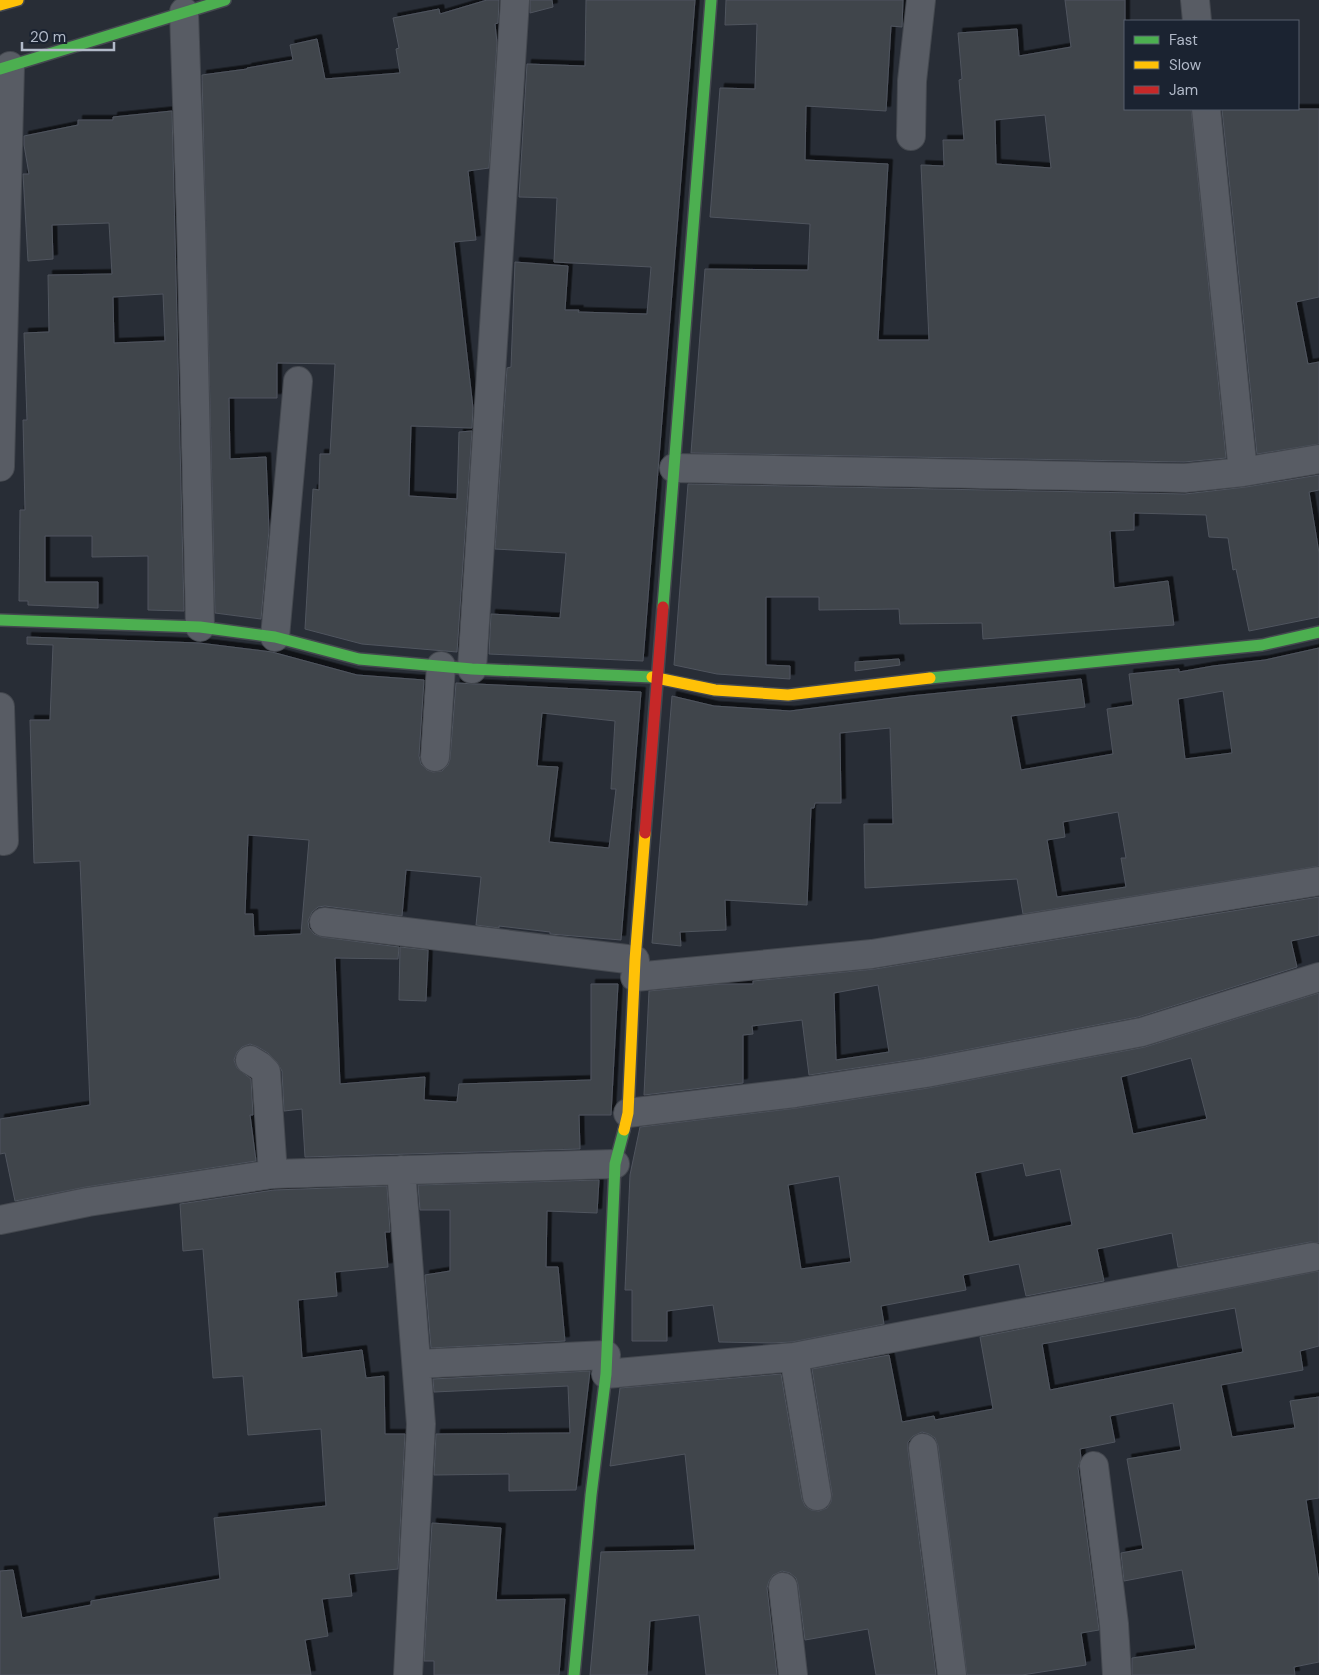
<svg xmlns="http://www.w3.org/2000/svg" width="1319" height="1675" viewBox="0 0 1319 1675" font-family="'DM Sans',sans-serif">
<defs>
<filter id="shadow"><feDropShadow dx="4.5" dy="-4.5" stdDeviation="0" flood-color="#0009"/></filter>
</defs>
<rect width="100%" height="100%" fill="#282d36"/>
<path fill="#3f444c" stroke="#50555e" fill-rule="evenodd" filter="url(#shadow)" d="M487 0H499L498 23 495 24 497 43 489 168 468 171 476 240 454 242 473 408 472 428 411 426 409 496 457 499 459 432 472 431 457 652 362 644 305 629 313 489 319 490 320 454H330L335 364 277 363V398H229L230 459 266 457 269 530 261 619 215 613 202 75 247 69V68L293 60 290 45 317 39 325 79 400 73 396 49 399 48 393 18 439 9 440 14Z
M530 0H552L553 7 530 13Z
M586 0H695L643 661 489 654 491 614 560 618 566 553 495 549 507 368 511 367 515 262 568 266 565 310H579L578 312 647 314 651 267 554 262 557 198 519 197 527 64 585 66Z
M726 0H903L902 27 891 26 886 111 806 106 805 160 888 164 878 340H929L921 165 944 166 943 140H964L959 80 962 79 958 33 1017 29 1019 56 1071 47 1065 0H1125V109H1191L1226 458 1184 462 691 453 705 269 808 270 810 224 710 217 720 88 755 89 757 24 725 25ZM1045 115 1051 168 996 164 995 120Z
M1222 109H1319V297L1296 302 1308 364 1319 362V444L1257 454Z
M172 111 184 611 148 610V556L92 557V536H45V582H98V608L28 605V601H19L20 510H25L23 420H27L24 333 49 332 48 275 112 274 109 223 52 225 53 259 28 261 23 174H29L24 145V136L78 125V120H113V117ZM163 294 165 341 114 343 113 297Z
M1319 475V490L1309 492 1319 553V617L1249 631 1236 569 1233 570 1228 538 1209 537 1206 515 1134 513V530L1110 531 1114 588 1168 581 1174 625 983 639 982 623 900 624 899 609 819 610V597H766V665L790 666V679L717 674 674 665 688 484 1185 494 1246 487Z
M27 637 199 643 272 652 357 675 424 680 419 756 421 764 427 770 433 772 442 771 448 765 450 759 456 683 641 692 621 940 562 935 550 934V932L499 926V928L476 925 481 877 406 870 402 916 325 906 318 907 312 912 308 921 309 928 314 934 322 937 399 947 398 959 335 958 340 1084 425 1077 424 1100 457 1102 459 1084 591 1080V984H618L611 1115H579L580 1149 305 1157 302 1109 284 1111 282 1071 277 1062 268 1053 258 1047 250 1044 242 1047 237 1052 234 1060 237 1068 251 1079 253 1115H250L256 1161 86 1187 15 1201 5 1153 0 1154V1119L90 1105 80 861 34 863 30 720H50L53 645 27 644ZM542 713 615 721 611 789H616L609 848 549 842 558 767 537 766ZM248 835 309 840 301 934 254 936 253 914H245Z
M1319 648V866L1023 914 1017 879 865 888 864 824H893L890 728 840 733 841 803H815L814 808H811L807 905 725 900 726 930 680 932 681 946 652 943 672 696 714 706 790 711 910 696 1081 679 1085 707 1011 716 1021 770 1113 754 1107 709 1133 705 1129 674 1179 669V672L1213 666 1265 660ZM1223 691 1232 753 1185 759 1178 699ZM1118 812 1126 858H1121L1126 887 1057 897 1047 840 1065 837 1063 822Z
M899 659 900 665 855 671V662Z
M1319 897V935L1291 941 1297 967 1138 1017 923 1058 809 1075 802 1020 752 1026 753 1034 743 1035V1083L644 1095 649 991 720 984H753V981L875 969ZM878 985 889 1052 836 1060 834 993Z
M400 947 428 950 426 1001 399 1000Z
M1319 993V1243L1310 1242 1178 1267 1172 1233 1097 1249 1104 1281 1026 1296 1019 1264 963 1275 966 1290 881 1306 884 1324 792 1342 772 1343 719 1342 713 1305 667 1311V1341H632V1290H625L630 1175 640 1127 797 1108 928 1088 1145 1047ZM1191 1058 1207 1119 1133 1134 1121 1077ZM1023 1163 1026 1176 1060 1169 1072 1225 989 1242 975 1173ZM839 1176 851 1262 801 1269 788 1185Z
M599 1180 597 1213 547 1211 546 1267H558L565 1341 431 1348 425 1275 450 1271V1210H420L418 1185Z
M387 1186 390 1232H385L388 1267 335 1272 337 1296 298 1300 302 1358 362 1350 366 1378 384 1376 385 1434H405L398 1569 349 1574 352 1596 322 1599 328 1636 305 1640 311 1675H0V1571L13 1570 22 1618 91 1605V1601L220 1579 214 1518 326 1506 321 1429 248 1435 243 1376 213 1378 203 1249 183 1251 180 1204 274 1190Z
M1319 1271V1346L1300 1351 1303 1370 1221 1385 1232 1437 1295 1428 1290 1401 1319 1397V1498L1306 1500 1319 1582V1662L1294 1667 1295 1675H1132V1658L1196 1649 1182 1570 1124 1581 1121 1553 1143 1549 1127 1459 1181 1450 1173 1403 1110 1416 1115 1442 1080 1449 1081 1458 1078 1468 1099 1630 1081 1633 1086 1665 1022 1675H967L938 1446 935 1438 929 1434 922 1432 913 1436 908 1442V1450L936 1675H876L868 1629 805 1640 798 1585 796 1578 790 1573 782 1571 773 1575 769 1581 767 1588 777 1675H706L699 1615 650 1621 647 1675H590L601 1552 695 1550 685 1454 610 1466 620 1388 781 1374 802 1499 805 1506 811 1510 819 1511 827 1508 831 1502 832 1494 812 1369 889 1355 902 1422 934 1416 935 1420 993 1409 980 1337ZM1235 1308 1243 1352 1050 1390 1042 1344Z
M590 1371 576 1490 509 1491V1474L434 1475 436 1434 570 1433 568 1386 434 1392 433 1379Z
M432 1523 501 1528 496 1600 565 1599 559 1675H434V1661H424Z"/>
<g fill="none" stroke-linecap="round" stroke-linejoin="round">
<g stroke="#44484f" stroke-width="30">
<path id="street" d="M1195 0 1197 21
M184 12 191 222 200 627
M1206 109 1243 472
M911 136 912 81 921 0
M0 467 10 66
M674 468 1185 478 1243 472 1319 459
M275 637 298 381
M472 669 515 0
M0 707 4 841
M435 757 441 666
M324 922 635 960
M635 977 872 954 1319 881
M250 1060 260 1066 266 1072 273 1174
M628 1113 795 1093 926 1073 1142 1032 1319 977
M401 1170 421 1424 408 1675
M0 1220 88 1202 273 1174 615 1164
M794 1357 817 1496
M417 1364 606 1355
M606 1374 794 1357 1313 1257
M923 1448 952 1675
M1094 1466 1114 1624 1117 1675
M783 1587 793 1675"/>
</g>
<g stroke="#44484f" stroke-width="14">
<path id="fast" d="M0 69 225 0
M663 607 711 0
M0 620 200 627 275 637 359 659 472 669 652 677
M930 678 1262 645 1319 632
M574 1675 591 1495 606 1374 615 1164 624 1130"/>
</g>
<g stroke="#44484f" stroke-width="14">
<path id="slow" d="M0 5 18 0
M652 677 715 690 788 695 930 678
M624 1130 628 1113 635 960 645 833"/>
</g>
<g stroke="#44484f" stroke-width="14">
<path id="jam" d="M645 833 663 607"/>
</g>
<use href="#street" stroke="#585c64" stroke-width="28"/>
<use href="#fast" stroke="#4caf50" stroke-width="11"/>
<use href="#slow" stroke="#ffc107" stroke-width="11"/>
<use href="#jam" stroke="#c62828" stroke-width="11"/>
</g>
<rect x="1124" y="20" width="175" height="90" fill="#1b2331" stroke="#575f6d"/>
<rect x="1134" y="36" width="25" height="8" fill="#4caf50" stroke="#575f6d"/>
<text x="1169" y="45" font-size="15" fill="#b1b9c8">Fast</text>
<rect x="1134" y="61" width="25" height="8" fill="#ffc107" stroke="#575f6d"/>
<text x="1169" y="70" font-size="15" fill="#b1b9c8">Slow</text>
<rect x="1134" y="86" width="25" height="8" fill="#c62828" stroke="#575f6d"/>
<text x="1169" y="95" font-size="15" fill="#b1b9c8">Jam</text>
<path d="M22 42v8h92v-8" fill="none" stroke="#b1b9c8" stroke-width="2.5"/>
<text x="30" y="42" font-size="15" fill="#b1b9c8" stroke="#1b2331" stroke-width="4" paint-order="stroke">20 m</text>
</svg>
